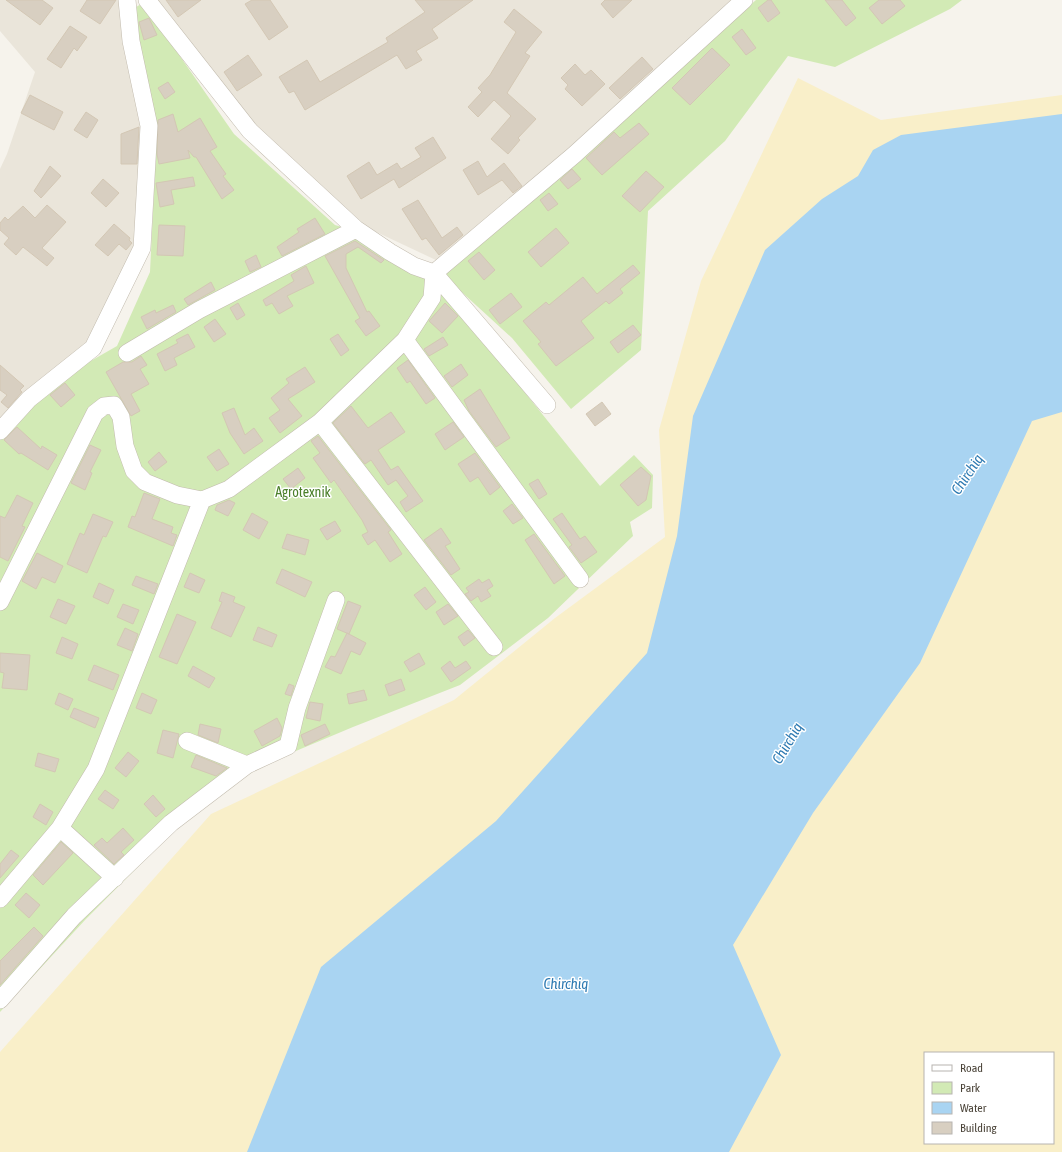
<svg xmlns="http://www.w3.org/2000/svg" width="1062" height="1152" viewBox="0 0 1062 1152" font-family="'Asap Condensed',sans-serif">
<rect width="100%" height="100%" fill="#f6f3ec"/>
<path fill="#eae5da" d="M0 0H124L143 128 140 247 92 347 0 427V169L7 154 35 72 0 31Z
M155 0H742L438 261 370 229 251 126Z"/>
<path fill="#d2eab5" d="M756 0H962L950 9 835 67 788 56 725 141 648 211 641 350 571 409 512 338 443 275Z
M143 3 234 134 335 225 359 232 390 255 445 293 600 486 634 455 653 475 652 508 630 522 633 536 548 618 460 685 353 727 222 782 85 920 0 1012V440L23 413 75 370 117 346 150 272 156 150 131 10Z"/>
<path fill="#f9efc9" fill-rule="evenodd" d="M798 78 881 120 1062 95V1152H0V1052L211 814 454 700 555 618 665 537 659 430 701 281ZM925 1053H1053V1143H925Z"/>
<path fill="#a9d4f2" d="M1062 114V412L1032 421 920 663 813 813 733 945 781 1055 729 1152H247L321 967 496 821 647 653 677 536 693 416 765 250 822 199 858 176 873 150 901 135Z"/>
<path fill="#d8cfc1" stroke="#d3c7b4" d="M6 0H42L53 8 40 25Z
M87 0H116L100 24 80 11Z
M166 0H201L178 17Z
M252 0H270L288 27 269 40 245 4Z
M415 0H473L432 29 438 38 416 51 422 60 406 69 397 55 305 110 294 91 289 93 279 77 307 60 320 82 388 42 386 38 425 12Z
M605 0H632L613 18 601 4Z
M768 0H771L780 13 768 22 758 8Z
M825 0H842L856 18 846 26Z
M879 0H900L905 6 882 24 869 8Z
M514 9 542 32 525 53 530 56 507 93 536 119 518 138 520 140 508 154 491 139 511 116 494 100 478 117 468 107 482 92 478 88 490 75 516 32 504 22Z
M149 18 157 35 144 40 139 22Z
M70 26 87 37 77 51 74 48 61 68 47 59Z
M742 29 756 48 746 55 732 37Z
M712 48 730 65 690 105 672 88Z
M248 55 262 75 237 91 224 72Z
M642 57 653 69 620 99 609 88Z
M575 64 585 75 591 70 605 84 582 106 565 89 568 85 561 78Z
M168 82 175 92 165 99 158 88Z
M30 95 63 112 54 130 21 113Z
M86 112 98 120 87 138 74 130Z
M173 114 178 132 200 118 217 147 210 151 226 174 223 176 234 190 222 199 196 157H194L188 150 190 158 159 164 157 154 158 120Z
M639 123 649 134 602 175 586 158 614 132 620 138Z
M139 127 137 164H121V134Z
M433 137 446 158 399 188 394 179 361 199 347 176 369 162 377 175 397 163 401 169 421 157 415 148Z
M478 161 487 177 504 163 522 186 513 193 502 180 478 195 463 170Z
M50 166 61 176 41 198 34 191Z
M572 169 581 179 568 189 560 180Z
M646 171 664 187 640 212 622 196Z
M193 177 195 186 171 190 174 204 160 207 156 183Z
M103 179 119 193 106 207 91 193Z
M549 193 558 204 548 211 540 200Z
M418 200 442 238 457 227 463 235 439 255 426 238 422 240 402 209Z
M47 205 66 222 42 248 54 258 47 266 23 247 16 255 4 244 9 238 0 230V223L5 217 8 220 23 206 35 218Z
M315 218 325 234 282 256 277 247 299 232 297 229Z
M114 224 130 238 129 240 132 243 126 250 119 244 108 256 95 245Z
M159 225 185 226 183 256 157 255Z
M556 228 569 243 541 267 528 252Z
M355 241 384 260 381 263 358 247 346 254V268L367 312 369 311 380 326 366 336 355 321 360 318 325 256Z
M479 252 495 270 484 280 468 261Z
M256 255 261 267 250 272 245 261Z
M633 265 640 273 620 289 623 293 609 304 606 301 581 321 594 338 556 366 538 344 541 342 523 321 546 302 549 305 583 277 597 294Z
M306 266 314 283 287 296 293 306 279 314 272 303 266 306 263 300 294 281 291 275Z
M211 282 215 290 188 305 184 299Z
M511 293 522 307 500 324 489 310Z
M238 303 245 315 237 320 230 308Z
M445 303 458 316 442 333 429 321Z
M173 305 176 312 147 329 141 317 155 310 156 313Z
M215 319 226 334 214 342 204 327Z
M633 325 641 335 618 353 610 342Z
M188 334 195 347 174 358 177 365 165 371 157 354 178 343 176 340Z
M338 334 349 350 341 356 330 339Z
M443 337 448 345 429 356 424 349Z
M141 356 147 365 140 369 149 384 131 394 140 411 131 416 106 372 123 362H132Z
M408 360 435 398 426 404 410 381 407 383 397 368Z
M461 364 468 375 452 387 444 376Z
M0 365 24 386 20 390 22 392 8 408 1 402 7 395 0 390Z
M305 367 315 382 288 399 302 416 280 433 269 418 280 410 271 398 289 383 286 379Z
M65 383 75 395 61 407 50 395Z
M480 389 510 438 496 447 469 411 464 400Z
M602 402 611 414 595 426 586 414Z
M351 406 368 428 391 412 405 432 378 450 391 470 398 466 423 501 406 512 400 502 408 496 396 480 388 485 371 460 365 464 333 423Z
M234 408 245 435 254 428 263 441 244 454 230 433 222 413Z
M453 422 464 437 445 450 435 434Z
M17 427 41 449 42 446 57 455 48 470 21 453 19 454 4 440Z
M318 436 391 530 388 532 402 554 390 562 375 540 368 545 362 535 368 532 362 520 334 480 331 483 313 458 320 453 311 441Z
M90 445 101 450 90 472 92 473 85 490 71 483Z
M219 449 229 464 217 471 207 457Z
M159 452 167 462 155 471 148 462Z
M475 453 500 487 490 495 478 477 470 482 458 464Z
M641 467 651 476 646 500 638 506 620 485Z
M298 468 305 478 291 489 283 479Z
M538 479 547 494 539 499 529 484Z
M144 493 160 499 152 519 173 527 171 533 177 535 173 546 128 527 132 516 135 517Z
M17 495 33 503 22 526 25 527 8 561 0 557V516L5 518Z
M229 500 235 503 228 516 215 510 217 505Z
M512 504 523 518 513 524 503 511Z
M252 513 268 522 259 539 243 530Z
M562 513 580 539 585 536 597 552 581 563 569 547 572 545 553 519Z
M93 514 113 522 106 537 103 536 87 573 67 564 80 533 84 535Z
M335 521 341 531 327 540 320 529Z
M441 528 451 543 445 546 460 569 451 575 424 540Z
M287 534 309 540 305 555 282 548Z
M534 534 565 576 554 584 525 540Z
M37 553 63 566 55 583 42 577 36 589 22 581Z
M282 569 312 582 305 597 276 583Z
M190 573 205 580 199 593 184 587Z
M136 576 158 584 154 594 132 585Z
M479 579 482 583 489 579 493 586 487 590 491 596 481 602 478 596 471 601 465 594 469 592 466 588Z
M99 583 114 590 108 604 93 597Z
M425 587 436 602 426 610 414 595Z
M222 592 235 597 233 602 245 607 231 637 211 628 222 602 219 601Z
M58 599 75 606 66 624 50 617Z
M348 601 361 606 349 634 337 629Z
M123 604 139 610 133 624 117 617Z
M448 604 458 616 444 625 436 612Z
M177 614 196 622 177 664 159 657Z
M258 627 277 635 272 647 253 640Z
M125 628 138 634 132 651 117 645Z
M468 630 475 638 464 646 458 637Z
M347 633 366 643 360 655 351 651 341 674 325 667 331 656 335 657Z
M62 637 78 644 72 659 56 653Z
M0 653 30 655 27 690 2 688 4 673 0 672Z
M419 653 425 664 410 672 404 662Z
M450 661 455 668 466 661 471 668 451 682 441 668Z
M94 665 119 675 113 690 88 680Z
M193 666 215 678 209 688 188 676Z
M401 679 405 690 389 696 385 685Z
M289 684 294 686 291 696 285 694Z
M364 690 367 700 349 704 347 694Z
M59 693 73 699 68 710 55 704Z
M142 693 157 700 151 714 136 708Z
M310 702 323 704 320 721 306 718Z
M74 708 99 718 95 728 70 717Z
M277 718 282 728 280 736 262 746 254 731Z
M200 724 221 729 218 743 198 735Z
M325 724 330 734 305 746 301 735Z
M163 730 179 734 173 758 157 753Z
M128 752 139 761 126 777 115 768Z
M38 753 59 759 55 772 35 766Z
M196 755 227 768 216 776 191 767Z
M105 790 119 800 113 809 98 799Z
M153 795 165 809 156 817 144 804Z
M40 804 53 812 46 825 33 817Z
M123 828 134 840 121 852 124 855 114 864 94 845 102 838 107 843Z
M61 842 73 853 43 885 33 875Z
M11 850 19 856 0 878V864Z
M26 893 40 905 29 918 15 905Z
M34 927 43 936 0 985V961Z"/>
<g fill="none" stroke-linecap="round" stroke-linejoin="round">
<g stroke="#c2bbae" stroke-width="18">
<path id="minor" d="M147 0 250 131 356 229 390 252 414 266 434 273 547 405
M434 273 574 155 744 0
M405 340 580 579
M127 353 199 310 356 229
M320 422 494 647
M0 431 29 399 93 348 142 248 149 126 131 41 127 0
M0 602 95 413 104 406 114 405 121 417 125 446 134 471 145 482 177 495 202 500 229 489 320 422 405 340 432 298 434 273
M187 741 247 765
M60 828 115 878
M0 899 60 828 96 769 202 500
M0 1000 74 916 171 823 247 765 288 746 297 708 336 600"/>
</g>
<use href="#minor" stroke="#fff" stroke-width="17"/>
</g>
<g text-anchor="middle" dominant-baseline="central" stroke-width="3" stroke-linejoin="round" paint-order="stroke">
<g font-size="14" fill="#4a7f2a" stroke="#fff">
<text x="303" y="492">Agrotexnik</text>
</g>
<g font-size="15" font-style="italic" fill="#2e7ab2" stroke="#fff">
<text transform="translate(967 474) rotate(-56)">Chirchiq</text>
<text transform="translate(787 743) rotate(-59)">Chirchiq</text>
<text x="566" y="983">Chirchiq</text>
</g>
</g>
<rect x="924" y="1052" width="130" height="92" fill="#ffffff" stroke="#b7b4b0"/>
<rect x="932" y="1065" width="20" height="6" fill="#ffffff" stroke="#b7b4b0"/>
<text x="960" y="1072" font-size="12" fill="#4b4439">Road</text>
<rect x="932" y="1082" width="20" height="12" fill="#d2eab5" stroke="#b7b4b0"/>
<text x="960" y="1092" font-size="12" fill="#4b4439">Park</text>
<rect x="932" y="1102" width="20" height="12" fill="#a9d4f2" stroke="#b7b4b0"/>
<text x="960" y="1112" font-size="12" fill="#4b4439">Water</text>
<rect x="932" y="1122" width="20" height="12" fill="#d8cfc1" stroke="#b7b4b0"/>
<text x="960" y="1132" font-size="12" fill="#4b4439">Building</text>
</svg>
